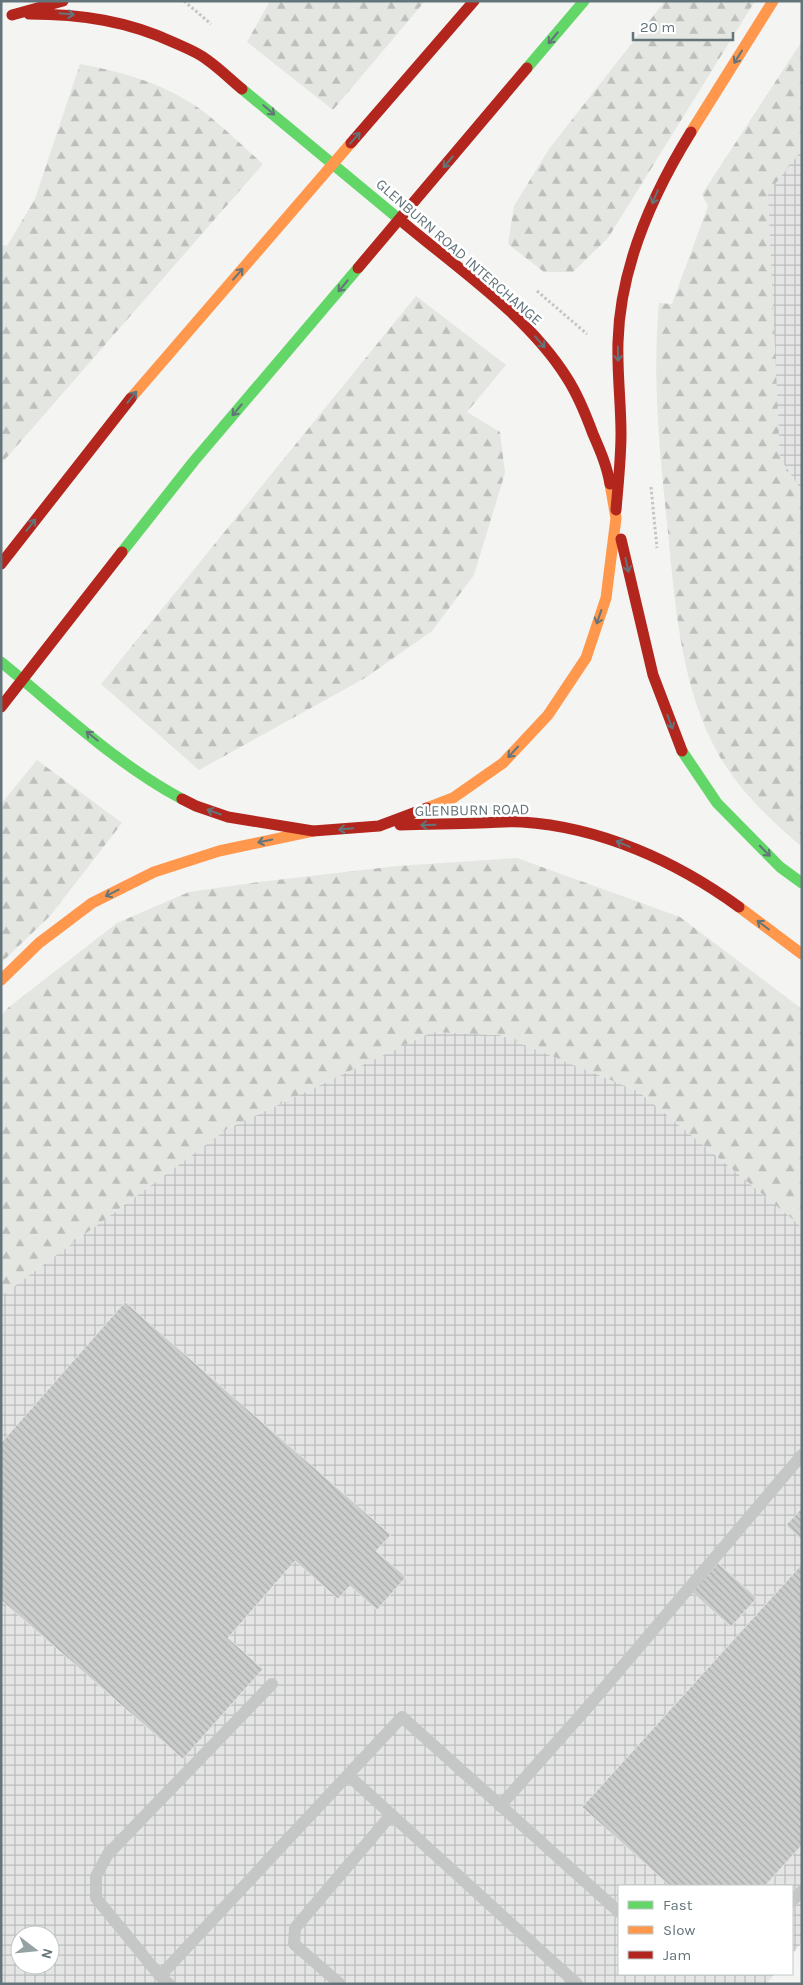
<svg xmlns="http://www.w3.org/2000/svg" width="803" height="1985" viewBox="0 0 803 1985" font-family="Karla,sans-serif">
<defs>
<pattern id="industrial-grid" width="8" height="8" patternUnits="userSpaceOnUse" patternTransform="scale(1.25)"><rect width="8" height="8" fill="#e4e5e4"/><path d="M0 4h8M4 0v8" fill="none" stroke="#bcbebe"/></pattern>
<pattern id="forest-firs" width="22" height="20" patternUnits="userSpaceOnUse" patternTransform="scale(1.25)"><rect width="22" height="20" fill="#e4e6e1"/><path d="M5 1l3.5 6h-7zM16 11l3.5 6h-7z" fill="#bcbfbb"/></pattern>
<pattern id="building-back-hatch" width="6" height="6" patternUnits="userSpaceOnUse" patternTransform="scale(1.25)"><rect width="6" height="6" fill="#cbcccc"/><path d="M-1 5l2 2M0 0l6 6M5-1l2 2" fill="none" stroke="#a8aaab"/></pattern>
</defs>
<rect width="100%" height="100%" fill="#f4f4f3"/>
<path fill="url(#industrial-grid)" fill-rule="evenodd" d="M802 138V498L776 460 762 195Z
M432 1032 500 1035 638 1091 802 1227V1943L792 1954V1886H619V1974H775L766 1984H1V1296L227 1129ZM20 1935H50V1965H20Z"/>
<path fill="url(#forest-firs)" d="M270 1H425L333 110 247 42Z
M665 1H755L608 238 573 272H544L508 244 514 206 549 149Z
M802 41V150L768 193 780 458 802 491V847C766 816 733 785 712 742 680 677 675 603 668 532 660 455 652 381 659 303L672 304 708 206 702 194Z
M80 64C117 71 153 80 186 100 211 114 240 144 263 164L1 464V245L7 246 35 199Z
M416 296 506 365 467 412 500 432 505 473 474 575 432 631 365 678 199 770 101 684Z
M37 760 122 823 50 916 1 963V804Z
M517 858 680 917 802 1009V1227L638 1091 500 1035 432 1032 227 1129 1 1296V1015L9 1007 117 923 189 892 259 882 397 866Z"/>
<path fill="url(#building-back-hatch)" stroke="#e4e4e3" d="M125 1302 391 1535 376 1551 406 1577 377 1610 350 1586 338 1599 295 1561 228 1638 263 1669 183 1759 1 1600V1443Z
M802 1508V1540L786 1525Z
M718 1563 757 1598 731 1627 692 1592Z
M802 1564V1845L765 1886H670L582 1807Z"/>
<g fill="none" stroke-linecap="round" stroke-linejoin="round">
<path stroke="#c3c4c5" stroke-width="3" stroke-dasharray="2.5 2.5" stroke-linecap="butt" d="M184 1 211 24
M537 291 587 334
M651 487 657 548"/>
<path stroke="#c5c7c7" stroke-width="12" d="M348 1775 577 1984
M500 1806 587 1708 802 1455
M792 1901 802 1891
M160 1976 96 1898V1876L108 1854 272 1684
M169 1984 160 1976 402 1717 619 1912
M340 1984 294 1944 295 1928 391 1815"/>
<path stroke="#63d668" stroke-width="11" d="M527 68 584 1
M242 89 405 224
M122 552 194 461 358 268
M1 662C59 709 116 764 182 799
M682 751 717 803 780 867 802 883"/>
<path stroke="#ff974d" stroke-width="11" d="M691 132 773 1
M131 398 351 143
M427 808 453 798 503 763 548 715 586 658 606 598 616 518 610 484
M739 907 802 954
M1 980 39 943 92 903 154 872 219 851 313 831"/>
<path stroke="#b3261e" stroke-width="11" d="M29 14C81 14 128 21 175 43 186 48 197 52 206 59 219 68 230 79 242 89
M12 15 63 1
M351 143 474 1
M405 224C460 270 529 317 567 378 578 395 586 415 593 434 600 450 607 466 610 484
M358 268 527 68
M616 510C618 485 621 459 621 434 621 403 617 373 618 342 620 267 652 195 691 132
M621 539 653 675 682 751
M1 564 131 398
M1 707 122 552
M182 799 196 806 228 817 313 831 379 826 427 808
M400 825C427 824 453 824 480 823 494 823 508 821 522 822 600 827 676 861 739 907"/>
</g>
<defs><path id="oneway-shaft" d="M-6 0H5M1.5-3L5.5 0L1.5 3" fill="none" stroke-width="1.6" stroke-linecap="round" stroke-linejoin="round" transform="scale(1.25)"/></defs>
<g stroke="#63757a">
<use href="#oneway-shaft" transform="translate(67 14) rotate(5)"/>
<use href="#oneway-shaft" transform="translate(553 38) rotate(130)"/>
<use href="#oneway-shaft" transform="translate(738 57) rotate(122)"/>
<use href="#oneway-shaft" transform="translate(269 110) rotate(40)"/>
<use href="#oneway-shaft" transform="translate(355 138) rotate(-49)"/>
<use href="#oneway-shaft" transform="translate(448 162) rotate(130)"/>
<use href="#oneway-shaft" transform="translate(655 197) rotate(113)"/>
<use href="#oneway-shaft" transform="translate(238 274) rotate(-49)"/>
<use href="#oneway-shaft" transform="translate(343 286) rotate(130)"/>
<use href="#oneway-shaft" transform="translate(540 342) rotate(49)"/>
<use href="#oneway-shaft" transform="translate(618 354) rotate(89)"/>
<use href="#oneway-shaft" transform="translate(132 397) rotate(-51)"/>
<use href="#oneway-shaft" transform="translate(237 410) rotate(130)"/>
<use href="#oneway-shaft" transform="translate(31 525) rotate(-52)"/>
<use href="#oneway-shaft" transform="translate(627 565) rotate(78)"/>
<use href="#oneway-shaft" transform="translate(599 617) rotate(109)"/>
<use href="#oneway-shaft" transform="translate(670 722) rotate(69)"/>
<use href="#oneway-shaft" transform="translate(92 736) rotate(-141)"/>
<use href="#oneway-shaft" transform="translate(513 752) rotate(133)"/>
<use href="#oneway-shaft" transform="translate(214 812) rotate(-161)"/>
<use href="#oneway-shaft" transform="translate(428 825) rotate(178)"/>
<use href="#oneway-shaft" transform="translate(346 829) rotate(175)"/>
<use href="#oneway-shaft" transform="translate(265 841) rotate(168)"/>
<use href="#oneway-shaft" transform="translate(623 844) rotate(-157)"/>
<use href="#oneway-shaft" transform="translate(765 851) rotate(45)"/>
<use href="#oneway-shaft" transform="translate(112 893) rotate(153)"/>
<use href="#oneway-shaft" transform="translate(763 925) rotate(-143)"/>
</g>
<g text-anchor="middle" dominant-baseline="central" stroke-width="5" stroke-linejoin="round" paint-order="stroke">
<g font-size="15" fill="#63757a" stroke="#fff">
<text transform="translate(459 252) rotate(41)">GLENBURN ROAD INTERCHANGE</text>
<text transform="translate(472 810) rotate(-1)">GLENBURN ROAD</text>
</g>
</g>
<rect width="803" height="1985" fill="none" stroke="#63757a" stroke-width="5"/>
<rect x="618" y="1885" width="175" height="90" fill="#ffffff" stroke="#c1c8ca"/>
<rect x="628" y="1901" width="25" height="8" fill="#63d668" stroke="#c1c8ca"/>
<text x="663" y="1910" font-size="15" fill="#63757a">Fast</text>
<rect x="628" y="1926" width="25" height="8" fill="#ff974d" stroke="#c1c8ca"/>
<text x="663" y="1935" font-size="15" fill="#63757a">Slow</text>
<rect x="628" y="1951" width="25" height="8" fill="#b3261e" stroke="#c1c8ca"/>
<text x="663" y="1960" font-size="15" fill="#63757a">Jam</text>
<g transform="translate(35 1950) rotate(106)"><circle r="24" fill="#ffffff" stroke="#c1c8ca"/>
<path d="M0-4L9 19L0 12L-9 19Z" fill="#96a1a4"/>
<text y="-8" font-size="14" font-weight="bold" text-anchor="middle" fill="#63757a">N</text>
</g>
<path d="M633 32v8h100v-8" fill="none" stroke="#63757a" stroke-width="2.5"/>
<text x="640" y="32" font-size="15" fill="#63757a" stroke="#ffffff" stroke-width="4" paint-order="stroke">20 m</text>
</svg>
